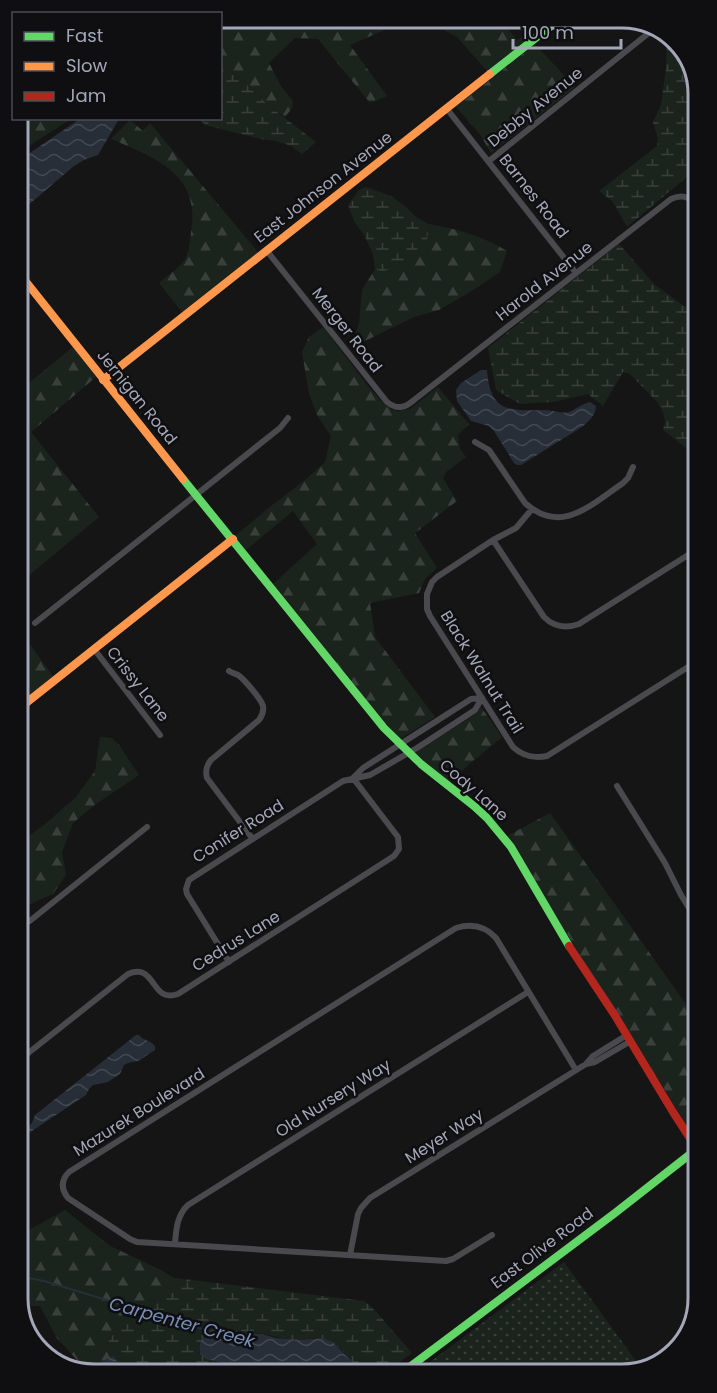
<svg xmlns="http://www.w3.org/2000/svg" width="717" height="1393" viewBox="0 0 717 1393" font-family="Poppins,sans-serif">
<defs>
<pattern id="green-dots" width="8" height="8" patternUnits="userSpaceOnUse" patternTransform="scale(1.5)"><rect width="8" height="8" fill="#1b231d"/><path d="M2 2h.1M6 6h.1" fill="none" stroke="#39403c" stroke-width="1.8" stroke-linecap="round"/></pattern>
<pattern id="forest-firs" width="22" height="20" patternUnits="userSpaceOnUse" patternTransform="scale(1.5)"><rect width="22" height="20" fill="#1b231d"/><path d="M5 1l3.5 6h-7zM16 11l3.5 6h-7z" fill="#39403c"/></pattern>
<pattern id="wetland-marsh" width="20" height="14" patternUnits="userSpaceOnUse" patternTransform="scale(1.5)"><rect width="20" height="14" fill="#1b231d"/><path d="M1 5h8M5 5V1M11 12h8M15 12V8" fill="none" stroke="#39403c"/></pattern>
<pattern id="water-waves" width="16" height="10" patternUnits="userSpaceOnUse" patternTransform="scale(1.5)"><rect width="16" height="10" fill="#272e38"/><path d="M0 5q4-4 8 0t8 0" fill="none" stroke="#434953"/></pattern>
</defs>
<rect width="100%" height="100%" fill="#151515"/>
<path fill="url(#green-dots)" d="M564 1262 642 1369 418 1371Z"/>
<path fill="url(#forest-firs)" d="M220 18H499L517 40 526 34 530 37 487 71 457 37 433 24 403 22 350 45 387 96 370 103 318 39 295 38 269 63 281 86 293 101 292 108 285 117 268 105 244 82 235 76 221 60Z
M535 44 575 87 491 153 479 133 456 107Z
M18 119V118L74 119 66 122 18 153Z
M130 120 143 131 150 123 258 252 182 312 159 283C167 276 178 269 184 261 190 251 190 237 192 225 198 172 151 156 111 139Z
M429 224C457 229 483 236 507 251L500 272 475 289 439 310 414 317 361 343 354 344V338L359 324 362 290 375 269 382 272 427 240Z
M323 327 368 386 384 404 391 409 397 411 410 409 438 387 469 424 458 435 460 449 466 457 446 472 443 478 457 501 415 533 437 568 425 579 419 593 370 603 375 637 435 717 400 739 379 716 273 584 317 544 293 511 246 550 235 536 271 506 305 480 325 462 331 436 317 415 309 394 302 352 309 337Z
M73 347 96 377 31 432 99 517 20 583 19 391Z
M21 632 53 676 21 702Z
M481 707 502 737 448 782 415 753 477 713Z
M100 737 112 738 119 745 139 775 96 804 73 823 62 852 66 875 53 894 30 904 22 901V841L44 825 75 798 95 771Z
M550 813 698 1021V1135L694 1138 632 1036 593 976 507 836Z
M65 1210 110 1246 161 1270 174 1278 192 1280 170 1288 137 1314 121 1321 106 1346 113 1356 86 1370 56 1337 40 1306H24L23 1225 29 1230Z"/>
<path fill="url(#wetland-marsh)" d="M669 34 693 66 694 177 688 176 627 227 613 202 599 191 657 146 658 139 653 122 661 105 666 68 667 37Z
M221 60 235 76 244 82 268 105 316 142 302 154 291 146 276 141 261 139 205 125 200 119 220 118Z
M366 187 391 196 405 206 416 217 429 224 427 240 401 264 382 272 375 269 373 254 364 235 354 221 348 205 359 190Z
M619 244 655 285 694 313 695 455 663 430 665 422 663 412 658 403 630 374 623 372 603 406 588 394 553 402 520 404 496 390 488 348Z
M192 1280 364 1301 372 1307 412 1353 386 1372H356C353 1361 337 1342 325 1339 318 1337 309 1340 301 1340 279 1340 258 1330 236 1332 230 1333 224 1336 218 1337L207 1359C227 1365 248 1369 269 1370 279 1371 284 1368 293 1373L126 1374 106 1346 121 1321 137 1314 170 1288Z"/>
<path fill="url(#water-waves)" d="M81 118 119 119 98 155 84 160 74 166 19 213 18 161Z
M481 370H487C490 413 510 411 545 410 553 410 562 414 569 412 576 409 582 404 590 402L596 406C596 415 589 421 582 427L521 465H517L514 463 494 431 489 426 471 421 457 401 456 390 461 383Z
M136 1035H139C144 1041 150 1040 155 1046V1050L138 1061 128 1063 124 1065 120 1074 108 1082 93 1085 89 1089 86 1095 23 1137V1132L32 1123 35 1115Z
M236 1332 262 1334 276 1338 301 1340 323 1338 333 1342 354 1364 356 1372 293 1373 286 1369 271 1371 229 1365 207 1359 200 1354V1341L208 1336 218 1337Z
M113 1356 126 1374 90 1375 86 1370Z"/>
<g fill="none" stroke-linecap="round" stroke-linejoin="round">
<path stroke="#272e38" stroke-width="2" d="M23 1277 44 1281 225 1336"/>
<path stroke="#49494e" stroke-width="6" d="M447 109 576 273
M489 161 655 28
M267 251 387 402C397 410 405 408 414 400L671 199C680 195 686 196 694 201
M475 442 489 450 525 503C561 536 592 504 623 483L628 478 633 467
M532 509 516 528 493 540 437 577 432 582 427 594V609L430 616 513 747C523 756 533 759 547 756L696 662
M493 540 544 617C554 627 565 629 579 624L696 550
M35 623 280 428 288 418
M94 649 160 735
M229 671C232 673 236 674 238 675 245 680 261 699 263 706 264 712 262 716 259 720L211 760C206 766 205 771 207 778L252 838
M353 778 363 768 471 699 482 698
M617 786 665 863 681 895 697 921
M22 926 31 920 147 827
M229 962 187 894 186 889 189 880 343 781 370 775 417 748 475 710 482 698
M22 1058 128 974C157 962 150 1004 178 994L394 856 399 849 398 837 353 778
M586 1064 595 1062 631 1041
M492 1235 453 1259 446 1261 137 1242 130 1239 68 1198C61 1189 61 1180 69 1172L456 928C472 923 485 926 496 938L576 1070
M175 1244C176 1230 177 1215 188 1205L528 992
M350 1255 358 1214 361 1208 370 1198 586 1064 593 1056 627 1035"/>
<path stroke="#63d668" stroke-width="8" d="M490 74 561 18
M183 479 384 728 421 764 474 806 487 818 511 847 569 946
M403 1372 615 1213 698 1148"/>
<path stroke="#ff974d" stroke-width="8" d="M19 273 183 479
M103 380 490 74
M21 707 233 539"/>
<path stroke="#b3261e" stroke-width="8" d="M569 946 614 1014 673 1112 697 1149"/>
</g>
<g text-anchor="middle" dominant-baseline="central" stroke-width="5" stroke-linejoin="round" paint-order="stroke">
<g font-size="16" fill="#a4a7b8" stroke="#0f0f11">
<text transform="translate(535 107) rotate(-39)">Debby Avenue</text>
<text transform="translate(323 187) rotate(-38)">East Johnson Avenue</text>
<text transform="translate(534 196) rotate(52)">Barnes Road</text>
<text transform="translate(544 281) rotate(-38)">Harold Avenue</text>
<text transform="translate(347 330) rotate(52)">Merger Road</text>
<text transform="translate(137 397) rotate(51)">Jernigan Road</text>
<text transform="translate(482 672) rotate(58)">Black Walnut Trail</text>
<text transform="translate(138 684) rotate(52)">Crissy Lane</text>
<text transform="translate(474 790) rotate(41)">Cody Lane</text>
<text transform="translate(238 831) rotate(-32)">Conifer Road</text>
<text transform="translate(236 941) rotate(-32)">Cedrus Lane</text>
<text transform="translate(333 1098) rotate(-32)">Old Nursery Way</text>
<text transform="translate(139 1112) rotate(-32)">Mazurek Boulevard</text>
<text transform="translate(444 1136) rotate(-32)">Meyer Way</text>
<text transform="translate(542 1248) rotate(-37)">East Olive Road</text>
</g>
<g font-size="18" font-style="italic" fill="#788eb6" stroke="#0f0f11">
<text transform="translate(182 1322) rotate(15)">Carpenter Creek</text>
</g>
</g>
<path d="M0 0H717V1393H0ZM94 28H622A66 66 0 0 1 688 94V1298A66 66 0 0 1 622 1364H94A66 66 0 0 1 28 1298V94A66 66 0 0 1 94 28Z" fill="#0f0f11" fill-rule="evenodd"/>
<path fill="none" stroke="#a4a7b8" stroke-width="3" d="M94 28H622A66 66 0 0 1 688 94V1298A66 66 0 0 1 622 1364H94A66 66 0 0 1 28 1298V94A66 66 0 0 1 94 28Z"/>
<rect x="12" y="12" width="210" height="108" fill="#0f0f11" stroke="#4b4c54" stroke-width="1.5"/>
<rect x="24" y="32" width="30" height="9" fill="#63d668" stroke="#4b4c54" stroke-width="1.5"/>
<text x="66" y="42" font-size="18" fill="#a4a7b8">Fast</text>
<rect x="24" y="62" width="30" height="9" fill="#ff974d" stroke="#4b4c54" stroke-width="1.5"/>
<text x="66" y="72" font-size="18" fill="#a4a7b8">Slow</text>
<rect x="24" y="92" width="30" height="9" fill="#b3261e" stroke="#4b4c54" stroke-width="1.5"/>
<text x="66" y="102" font-size="18" fill="#a4a7b8">Jam</text>
<path d="M513 39v9h108v-9" fill="none" stroke="#a4a7b8" stroke-width="3"/>
<text x="522" y="39" font-size="18" fill="#a4a7b8" stroke="#0f0f11" stroke-width="4.5" paint-order="stroke">100 m</text>
</svg>
